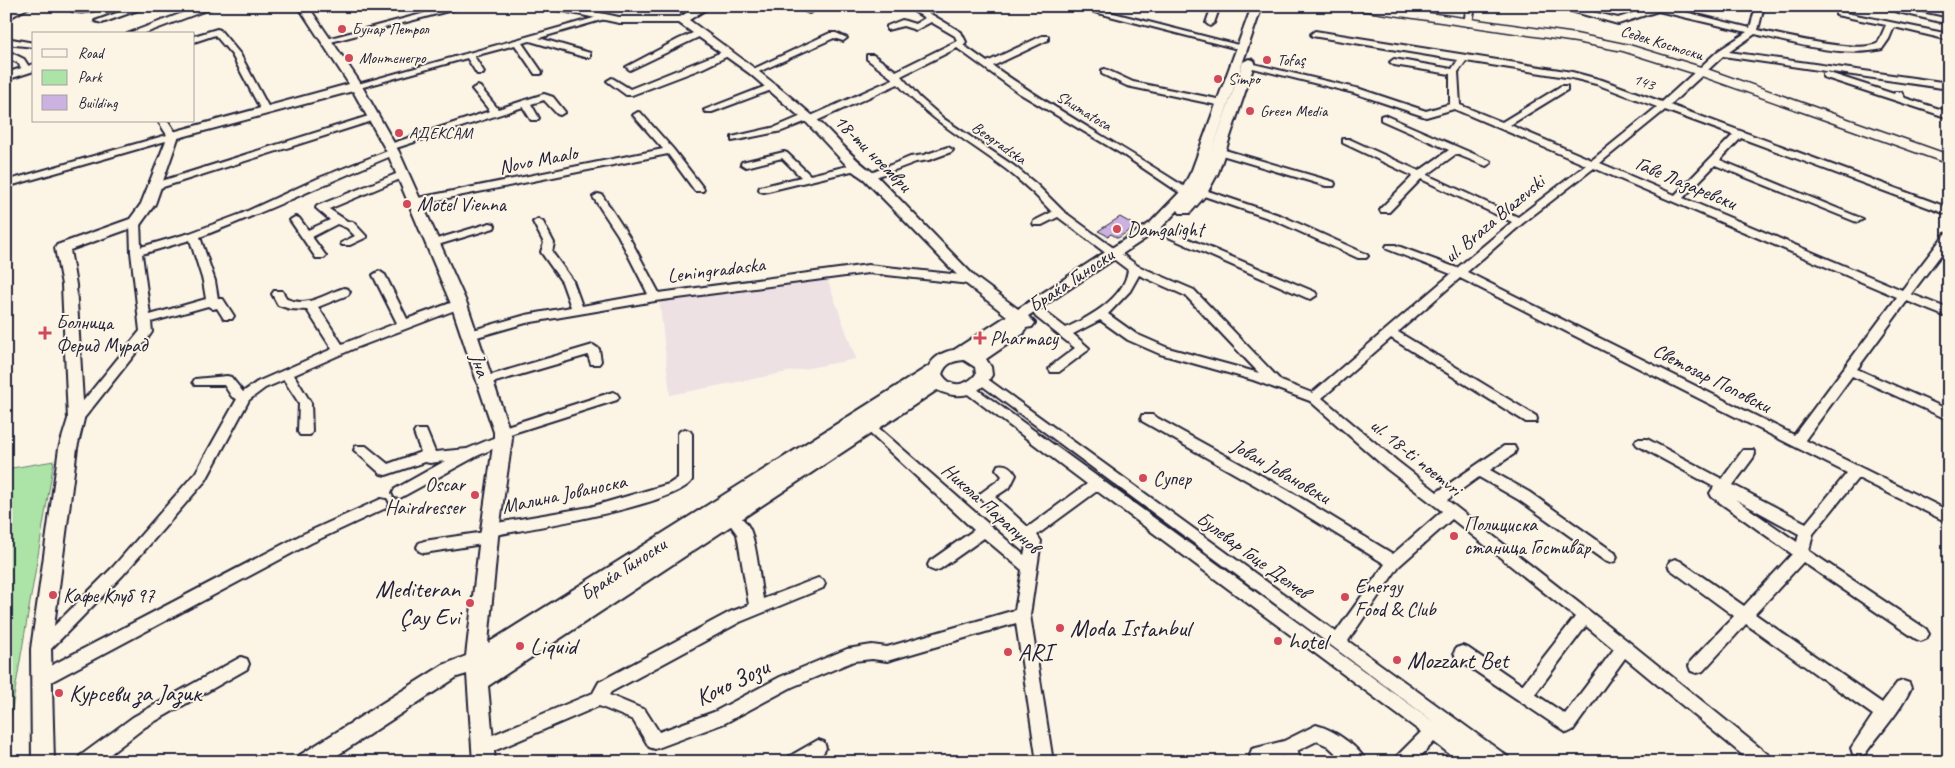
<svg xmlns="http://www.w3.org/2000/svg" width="1955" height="768" viewBox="0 0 1955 768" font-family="Caveat,sans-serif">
<rect width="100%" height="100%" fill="#fcf5e5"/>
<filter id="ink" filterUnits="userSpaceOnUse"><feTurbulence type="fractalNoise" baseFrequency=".02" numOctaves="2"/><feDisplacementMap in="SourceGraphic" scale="10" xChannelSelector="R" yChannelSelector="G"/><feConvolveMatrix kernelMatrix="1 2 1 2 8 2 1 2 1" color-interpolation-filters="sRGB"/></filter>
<g filter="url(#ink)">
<path fill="#eee1e4" d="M827 278 856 359 670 395 659 297Z"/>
<path fill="#ace3a6" stroke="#678270" d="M54 461 7 738H6V469Z"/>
<path fill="#ccb2e1" stroke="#22223b" d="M1120 217 1136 226 1118 238 1111 234 1108 236 1098 231Z"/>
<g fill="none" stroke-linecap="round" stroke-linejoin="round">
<g stroke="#22223b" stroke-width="4">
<path id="minor" d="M21 6H31L6 20V14Z
M63 6H103C92 14 74 15 63 6Z
M136 6H149L102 23 95 21Z
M452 6H467L327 43 323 40Z
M664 6H679L699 13 695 15Z
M793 6H805L813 11 809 13Z
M905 6H915L934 16 961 32 966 42 963 45 987 62 1042 36H1048V40L993 66C1056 111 1125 148 1191 191L1196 193 1197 190H1205L1282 216 1366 254 1368 256 1366 258H1358L1274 220 1201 195 1200 198 1196 199 1183 195 1125 156 1019 93 957 48 901 76 920 98 944 119 1014 166 1036 184 1063 211 1138 266 1194 290 1281 381 1312 393 1451 274 1387 249 1386 247 1387 245H1395L1457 268 1512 222 1421 179 1389 212H1381L1380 210 1381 208 1413 176 1343 143V139H1349L1419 171 1449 150 1381 120V116L1384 115 1490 161 1491 163 1486 166 1456 154 1427 175 1518 217 1586 165 1454 109 1426 117 1354 93 1245 66V62L1360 89 1426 111 1450 104V74L1394 65 1390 62 1394 59 1452 69 1458 60 1312 36 1311 34 1315 31 1572 72 1602 80 1662 102 1718 51 1747 32 1658 11 1618 24 1553 6H1568L1618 18 1649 8 1646 6H1661L1750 28 1756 6H1764L1758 30C1781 35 1861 55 1878 43L1886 25 1836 15V11L1949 34V40L1894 27 1889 39 1882 49C1844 58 1793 43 1755 34L1729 52 1949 83V89L1723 56 1670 105 1949 208V215L1741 138 1720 160 1863 219 1858 222 1854 221 1715 165 1683 198 1902 290 1945 234 1949 233V244L1911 294 1949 309V318L1907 301 1857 369 1949 410V420L1852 376 1805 440 1949 511V523L1858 478 1813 534 1809 551 1926 629 1929 634 1926 639 1921 641 1916 639 1803 562 1755 614 1882 703 1897 683 1903 681 1909 683 1911 688C1901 711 1880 733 1865 754L1859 756 1853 754 1851 748 1873 715 1746 624 1703 671 1697 673 1691 671 1689 666 1691 661 1734 616 1670 569 1668 565 1670 561 1675 559 1680 561 1744 606 1792 554 1712 497 1710 493 1714 487 1637 445 1635 442 1637 439H1647L1722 479 1743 450H1753L1755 454 1753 458 1733 485 1806 523 1847 473 1460 278 1398 332 1536 416 1537 419 1536 422H1526L1391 338 1322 398 1397 461 1437 492 1504 446H1514L1516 450 1514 454 1490 470 1529 492 1615 553 1617 557 1615 561 1610 563 1605 561 1519 500 1479 477 1447 500 1629 642 1770 756 1772 762H1751L1625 658 1573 730 1567 733 1456 658 1454 653 1456 648 1462 646 1468 648 1522 685 1575 617 1452 519 1399 566 1348 641 1507 756 1509 762H1487L1480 757 1482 762H1460L1434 742 1415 762H1395L1397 756 1421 732 1097 491 1037 535 1041 541 1030 615 1053 762H1037L1016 623 887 661 872 659 854 661 792 687 725 723 655 749 649 747 633 720 599 706 482 756 476 754 474 748 476 742 593 693 599 682 730 612 749 605 737 534 724 516 726 512C736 509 748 523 751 532 758 553 759 578 763 599L818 578 823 580 825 584 823 588 740 622 611 692 609 695 645 710 659 732 714 712 780 677 847 649 872 645 887 647 1015 610 1022 570 984 538 940 569 935 571 930 569 928 565 930 561 974 530 863 427 864 424H874L1024 555 1027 543 979 497 981 493 1000 479 1002 476 996 469 998 465C1007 463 1012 468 1016 475L1010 487 995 497 1028 527 1087 484 965 392 963 389 965 386H973L1438 725 976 381 982 377 986 378 1336 632 1385 564 1281 500 1142 421 1141 418 1142 415H1152L1291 492 1393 554 1442 511 1387 469 1310 401 1253 380 1160 354 1128 340 1100 320 1073 334 1089 348 1087 351 1059 372H1051L1049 369 1051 366 1075 348 1036 317 1034 314 1036 311H1044L1066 328C1089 317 1124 299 1128 270L1058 217 1042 225H1034L1033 223 1034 221 1052 212C1038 197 1023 183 1007 170 967 140 932 122 898 84L814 122 807 121 782 131 732 141V137L776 127 804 115 811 116 893 79 867 59V55H873L896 71 957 41 955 36 931 22 916 30 903 26 887 30V26L902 20 915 24 925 18ZM1466 61 1572 78 1596 84 1657 107 1592 160 1510 125 1567 90V86H1561L1502 122 1460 105 1458 72ZM1665 110 1733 135 1675 195 1600 163ZM1594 168 1897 297 1794 435 1467 272 1523 223ZM1139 275 1186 296 1259 373 1168 348 1136 334 1108 314 1130 291ZM1735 499 1799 534 1797 542ZM1586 626 1614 649 1565 714 1535 694Z
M1071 6H1086L1246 47 1242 50Z
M1212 6H1220L1214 23 1210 26 1206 23Z
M1467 6H1475L1472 23 1468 26 1464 23Z
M1873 6H1889L1949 19V24Z
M601 16 608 18 539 38 590 53V57H584L530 41 522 43 542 72 541 74H535L515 45 474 56 484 72 483 74H477L467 58 356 89 351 86Z
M217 29 220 30 240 54 270 110 268 112H262L232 55 215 35 194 42V36Z
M700 30 703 31V35L630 70 626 67 679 39Z
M830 33H836L847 38 843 41 834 38 756 73 753 74 749 71Z
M6 38 34 43V47L6 44Z
M6 50 24 59 31 70 30 72H24L18 63 6 57Z
M727 50 731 53 730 55 703 68 632 95H626L607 81 612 78 630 89Z
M1105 69 1133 82 1222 100 1227 103 1222 106 1127 86 1102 74V70Z
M1826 72 1894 94 1895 92H1901L1905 98 1949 112V118L1823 77V73Z
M771 84 774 85V89L712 112H706L704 110Z
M477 86 480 87 498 109 544 94 553 97 565 112 560 115 557 114 544 100 531 104 539 118 537 120H531L523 107 393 149 398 152 396 154C330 181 266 212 200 237L215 281 218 299H223L234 316 232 319H224L217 308 213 309 208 306 151 322 152 332 150 335 81 422H71L70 419 71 416 140 331 131 252 130 222 131 220H139L140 222 141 247 190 233 241 214 319 178 390 150 385 147 387 145 490 111 472 89ZM190 240 203 281 206 299 150 315 142 254Z
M638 112 641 113 673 149 704 189 703 191H695L668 154 413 205 408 202 413 199 663 149 633 115Z
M375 114 378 115V119L160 188H152L151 186 152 184Z
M158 121H168L178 136 176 138 6 187V181L167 135Z
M948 147 953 150 951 152 929 160 916 162 873 178 869 179 864 176 910 157 924 155Z
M1218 148 1334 182 1335 184 1334 186H1326L1215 153V149Z
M784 152 787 153 810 175 856 164 861 167 860 169 764 192 760 191 759 189 760 187 801 177 782 158 746 167 741 164 742 162Z
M401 172 406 175 405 177 329 209 347 221 353 222 367 237 350 245H342L341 243 355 236 347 228 337 224 312 237 326 256 324 258H316L290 220 295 217 299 218 308 230 330 220 316 208 317 206Z
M598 194 602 195 628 235 659 293 868 265 970 276 976 280 970 284 868 273 655 301 526 323 470 339 466 338 464 335 466 332 526 315 571 307 562 282 541 252 544 243 533 222 538 219 543 222 554 243 552 252 573 281 582 306 648 294 618 235 593 197Z
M490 223 494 224 495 226 494 228 431 247 426 244 427 242Z
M1163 228 1315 292 1317 295 1311 299 1307 298 1159 233 1158 231 1159 229Z
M379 271 385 275 407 319 459 300 465 304 463 307 353 349 294 375 311 403 312 432 310 435H300L298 432 299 403 284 380 265 388 249 400 206 480 123 575 46 654 41 656 36 654 33 649 36 644 113 567 196 472 237 399 232 397 224 385H195L193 382 195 379 227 376 231 377 243 392 257 382 332 349 307 310 290 309 278 305 272 294 274 291H282L287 299C308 308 324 294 344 288L348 289 350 292 348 295 318 307 342 344 397 323 373 275Z
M593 345 599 349 601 361 599 364H591L588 355 485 385 479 381 481 378Z
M613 392 617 394 619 397 617 400 507 435 510 439 508 442 477 456 400 498 395 497 393 493 395 489 445 461 430 463 425 462 386 475 381 474 354 450 356 446H366L388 464 421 452 414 433 416 430H426L435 452 467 449 498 436 495 432 497 429Z
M685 429 690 431 692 434V480C678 505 528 529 495 535L494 541 489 543 424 553 419 551 417 547 419 543 424 541 485 532 486 526 491 524 590 507 669 484 678 478V434L680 431Z
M381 499 386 500 388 504 386 508 311 543 47 684 41 686 35 684 33 679 35 674 301 535Z
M241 657 247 659 249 664 247 669 145 727 100 762H78L80 756 133 717Z
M1316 725C1332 729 1360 747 1366 762H1345L1328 746 1317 741 1297 751 1302 762H1285L1283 757 1263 762 1252 761 1250 755 1252 749 1284 741Z
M818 740 824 742 826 748C819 764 802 762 788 762L790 756Z"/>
</g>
<g stroke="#22223b" stroke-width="4">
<path id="tertiary" d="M201 6H217L143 34H127Z
M298 6H308L359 81 399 152 467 304 510 432 512 439 498 537 488 643 929 366C934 357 944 351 954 350L1007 316 965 283 864 179 851 170 807 123 749 73 679 23H619L549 8 548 6H567L619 17H680L698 6H711L689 20C732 51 773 81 813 116 834 134 850 157 874 173L975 277 1018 309 1150 223 1181 191 1192 170 1252 6H1262L1209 160 1243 62 1249 59 1253 60 1255 62 1218 173 1206 195 1190 213H1180L1178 210 1160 229 1028 316 1035 323 1032 327 1026 328 1024 333 986 359 991 367 992 375C980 396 958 400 937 390L488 686 495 762H473L467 674 457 677 327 762H297L300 755 443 665 466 656 480 537 494 439V432L451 304 387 152 353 91 178 138 155 204 140 225 70 250 76 285 84 419 77 448 51 649 54 762H32L31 649 59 448 68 419 62 285 55 248 57 245 130 219 141 204 169 133 349 84ZM964 360 975 367 976 374C967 386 950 389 942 374 946 363 953 361 964 360Z
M34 64V71L6 80V73Z"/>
</g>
<g stroke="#22223b" stroke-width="3">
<path id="secondary" d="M1347 6H1379L1576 34 1629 45 1704 68 1949 155V164L1696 74 1623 51 1576 42 1353 9Z"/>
</g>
<use href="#minor" fill="#fcf5e5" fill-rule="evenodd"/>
<use href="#tertiary" fill="#fcf5e5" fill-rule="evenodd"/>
<use href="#secondary" fill="#fcf5e5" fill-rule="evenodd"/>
</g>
</g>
<g fill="#d1495b" stroke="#fcf5e5" stroke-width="2">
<circle cx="342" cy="29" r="5"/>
<circle cx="349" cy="58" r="5"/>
<circle cx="1267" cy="60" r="5"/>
<circle cx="1218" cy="79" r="5"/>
<circle cx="1250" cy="111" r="5"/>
<circle cx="399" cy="133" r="5"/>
<circle cx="407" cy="204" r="5"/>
<circle cx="1117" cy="229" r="5"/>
<path d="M42.5 325.5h5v5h5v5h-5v5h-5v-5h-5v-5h5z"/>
<path d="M977.5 330.5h5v5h5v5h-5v5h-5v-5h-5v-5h5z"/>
<circle cx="1143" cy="478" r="5"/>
<circle cx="475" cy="495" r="5"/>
<circle cx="1454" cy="536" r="5"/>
<circle cx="53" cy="595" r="5"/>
<circle cx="1345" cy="597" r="5"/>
<circle cx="470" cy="603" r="5"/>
<circle cx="1060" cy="628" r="5"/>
<circle cx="1278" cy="641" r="5"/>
<circle cx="520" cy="646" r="5"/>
<circle cx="1008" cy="652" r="5"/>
<circle cx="1397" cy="660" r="5"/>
<circle cx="59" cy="693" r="5"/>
</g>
<g text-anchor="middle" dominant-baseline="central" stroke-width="4" stroke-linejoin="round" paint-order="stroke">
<g font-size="16" fill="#22223b" stroke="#fcf5e5" text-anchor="start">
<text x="352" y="29">Бунар Петрол</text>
<text x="359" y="58">Монтенегро</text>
<text x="1277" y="60">Tofaş</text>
<text x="1228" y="79">Simpo</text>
<text x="1260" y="111">Green Media</text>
<text x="409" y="133">АДЕКСАМ</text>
</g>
<g font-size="16" fill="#22223b" stroke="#fcf5e5">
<text transform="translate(1662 43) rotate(17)">Седек Костоски</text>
<text transform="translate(1644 82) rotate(20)">143</text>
<text transform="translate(1084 111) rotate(31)">Shumatosa</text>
<text transform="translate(999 143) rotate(35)">Beogradska</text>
</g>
<g font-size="20" fill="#22223b" stroke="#fcf5e5">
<text transform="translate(873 153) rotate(45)">18-ти ноември</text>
<text transform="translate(538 160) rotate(-11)">Novo Maalo</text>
<text transform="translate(1686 183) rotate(23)">Гаве Лазаревски</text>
<text transform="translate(1494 219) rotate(-40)">ul. Braza Blazevski</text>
<text transform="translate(716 270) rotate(-7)">Leningradaska</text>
<text transform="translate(1071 280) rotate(-34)">Браќа Гиноски</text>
<text transform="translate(480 365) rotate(72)">Јна</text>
<text transform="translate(1712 378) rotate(27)">Светозар Поповски</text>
<text transform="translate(1416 457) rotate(39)">ul. 18-ti noemvri</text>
<text transform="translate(1281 471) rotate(30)">Јован Јовановски</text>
<text transform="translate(564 494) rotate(-12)">Малина Јованоска</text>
<text transform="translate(991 508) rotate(42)">Никола Парапунов</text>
<text transform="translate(1253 555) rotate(36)">Булевар Гоце Делчев</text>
<text transform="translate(623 569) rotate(-33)">Браќа Гиноски</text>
</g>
<g font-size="20" fill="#22223b" stroke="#fcf5e5" text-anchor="start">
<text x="417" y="204">Motel Vienna</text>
<text x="1127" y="229">Damgalight</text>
<text x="56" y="322">Болница<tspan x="56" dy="23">Ферид Мурад</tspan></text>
<text x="990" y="338">Pharmacy</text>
<text x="1153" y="478">Супер</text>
<text x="465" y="484" text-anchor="end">Oscar<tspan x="465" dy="23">Hairdresser</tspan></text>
<text x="1464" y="524">Полициска<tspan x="1464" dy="23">станица Гостивар</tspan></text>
<text x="1355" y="586">Energy<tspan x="1355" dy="23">Food &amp; Club</tspan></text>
<text x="63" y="595">Кафе Клуб 97</text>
</g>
<g font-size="24" fill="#22223b" stroke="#fcf5e5" text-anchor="start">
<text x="460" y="589" text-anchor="end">Mediteran<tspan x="460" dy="28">Çay Evi</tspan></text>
<text x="1070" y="628">Moda Istanbul</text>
<text x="1288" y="641">hotel</text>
<text x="530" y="646">Liquid</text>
<text x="1018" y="652">ARI</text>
<text x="1407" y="660">Mozzart Bet</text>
<text x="69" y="693">Курсеви за Јазик</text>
</g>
<g font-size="24" fill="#22223b" stroke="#fcf5e5">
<text transform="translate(732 682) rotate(-26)">Кочо Зози</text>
</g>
</g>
<rect width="1955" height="768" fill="none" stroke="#fcf5e5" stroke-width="25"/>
<rect x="12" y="12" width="1930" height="743" fill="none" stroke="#22223b" stroke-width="2" filter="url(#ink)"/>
<rect x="32" y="32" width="162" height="90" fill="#fcf5e5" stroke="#a5a1a1"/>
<rect x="42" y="49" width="25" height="8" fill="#fcf5e5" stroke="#a5a1a1"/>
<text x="78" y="58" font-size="15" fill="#22223b">Road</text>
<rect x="42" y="70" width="25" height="15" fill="#ace3a6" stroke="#a5a1a1"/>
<text x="78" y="82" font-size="15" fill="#22223b">Park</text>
<rect x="42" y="95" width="25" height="15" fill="#ccb2e1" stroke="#a5a1a1"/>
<text x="78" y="108" font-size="15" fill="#22223b">Building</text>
</svg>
